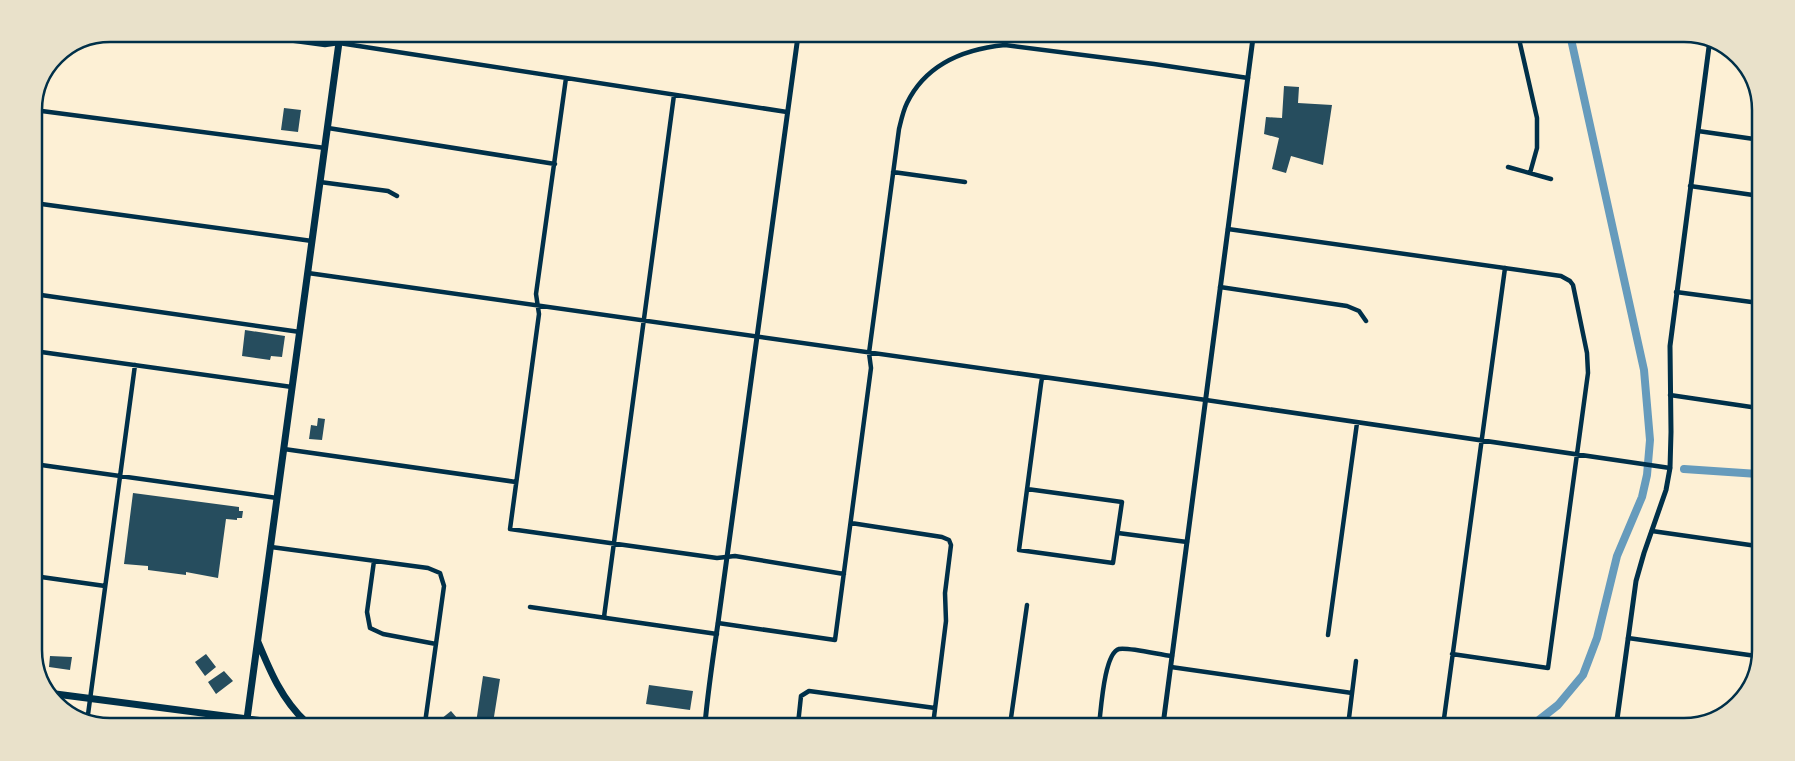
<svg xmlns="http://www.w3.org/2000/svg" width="1795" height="761" viewBox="0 0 1795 761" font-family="Georgia,serif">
<rect width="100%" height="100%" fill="#fdf0d5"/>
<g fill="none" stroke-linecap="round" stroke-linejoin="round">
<path stroke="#669bbc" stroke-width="8" d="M1684 469 1758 474
M1530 727 1558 705 1583 675 1597 638 1617 556 1642 497 1647 475 1650 440 1644 370 1571 39"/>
</g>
<path fill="#264d5e" d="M1284 86 1299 87 1298 103 1332 105 1323 165 1291 156 1286 173 1272 169 1279 138 1264 134 1266 117 1282 118Z
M284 108 301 110 298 132 281 130Z
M245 330 285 336 282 357 271 356 270 360 242 356Z
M318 418 325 419 322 440 309 439 311 425 317 426Z
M133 493 239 507V511H243L242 518H237V520L226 519 218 578 186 572V575L148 570V566L124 564Z
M206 654 216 667 205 676 195 662Z
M50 656 72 657 70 670 49 667Z
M224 671 233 681 216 694 208 682Z
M483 676 500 679 493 723H476Z
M649 685 693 691 690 710 646 704Z
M451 711 457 718 452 723H444L441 719Z"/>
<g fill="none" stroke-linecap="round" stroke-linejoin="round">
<path stroke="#003049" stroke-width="4.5" d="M242 34 325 45 339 43 787 112
M1519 39 1537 118V148L1530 173
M566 78 536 294 539 314 510 529 717 558 735 556 844 574
M34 110 325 148
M328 128 555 164
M1698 131 1761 140
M1508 167 1551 179
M893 172 965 182
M320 182 388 191 397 196
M1690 186 1760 196
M34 203 312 241
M1228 229 1561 276 1570 281 1573 285 1587 353 1588 373 1548 668 1452 654
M308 273 1206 400 1670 468
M1220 287 1347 306 1359 311 1366 321
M1676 292 1759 303
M34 294 300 332
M34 351 292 387
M1670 395 1758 408
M284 449 516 482
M34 464 277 498
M1027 489 1122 502 1113 563 1019 550 1041 384 1042 378
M851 523 942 537 949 540 951 545 945 593 946 621 933 725
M1652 531 1757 546
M1118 533 1187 542
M271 547 428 568 440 573 444 586 425 723
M374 561 367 612 370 628 383 634 436 644
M34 576 105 586
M530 607 717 634
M604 617 674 95
M718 623 835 640 871 368 869 353 899 129C901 121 903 111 907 103 926 64 964 49 1005 45L1154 64 1248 78
M1328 635 1357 423
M1628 638 1756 656
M1171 667 1352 693
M87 722 135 365
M798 724 801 696 809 691 935 708
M1010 725 1027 605
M1099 725C1101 711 1104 653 1119 649 1129 647 1161 655 1172 656
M1348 726 1356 661
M1443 726 1505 268"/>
<path stroke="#003049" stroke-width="5" d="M705 724C708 690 713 657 718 623L798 36
M1163 725 1253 38
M1616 727 1636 581 1644 553 1666 490 1670 468 1671 432 1670 346 1710 39"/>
<path stroke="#003049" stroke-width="7" d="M258 642C270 671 282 700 306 722
M48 693 271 722
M247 719 340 35"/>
</g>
<path d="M0 0H1795V761H0ZM110 42H1684A68 68 0 0 1 1752 110V650A68 68 0 0 1 1684 718H110A68 68 0 0 1 42 650V110A68 68 0 0 1 110 42Z" fill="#e9e1ca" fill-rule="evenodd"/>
<path fill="none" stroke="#003049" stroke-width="2.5" d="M110 42H1684A68 68 0 0 1 1752 110V650A68 68 0 0 1 1684 718H110A68 68 0 0 1 42 650V110A68 68 0 0 1 110 42Z"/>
</svg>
